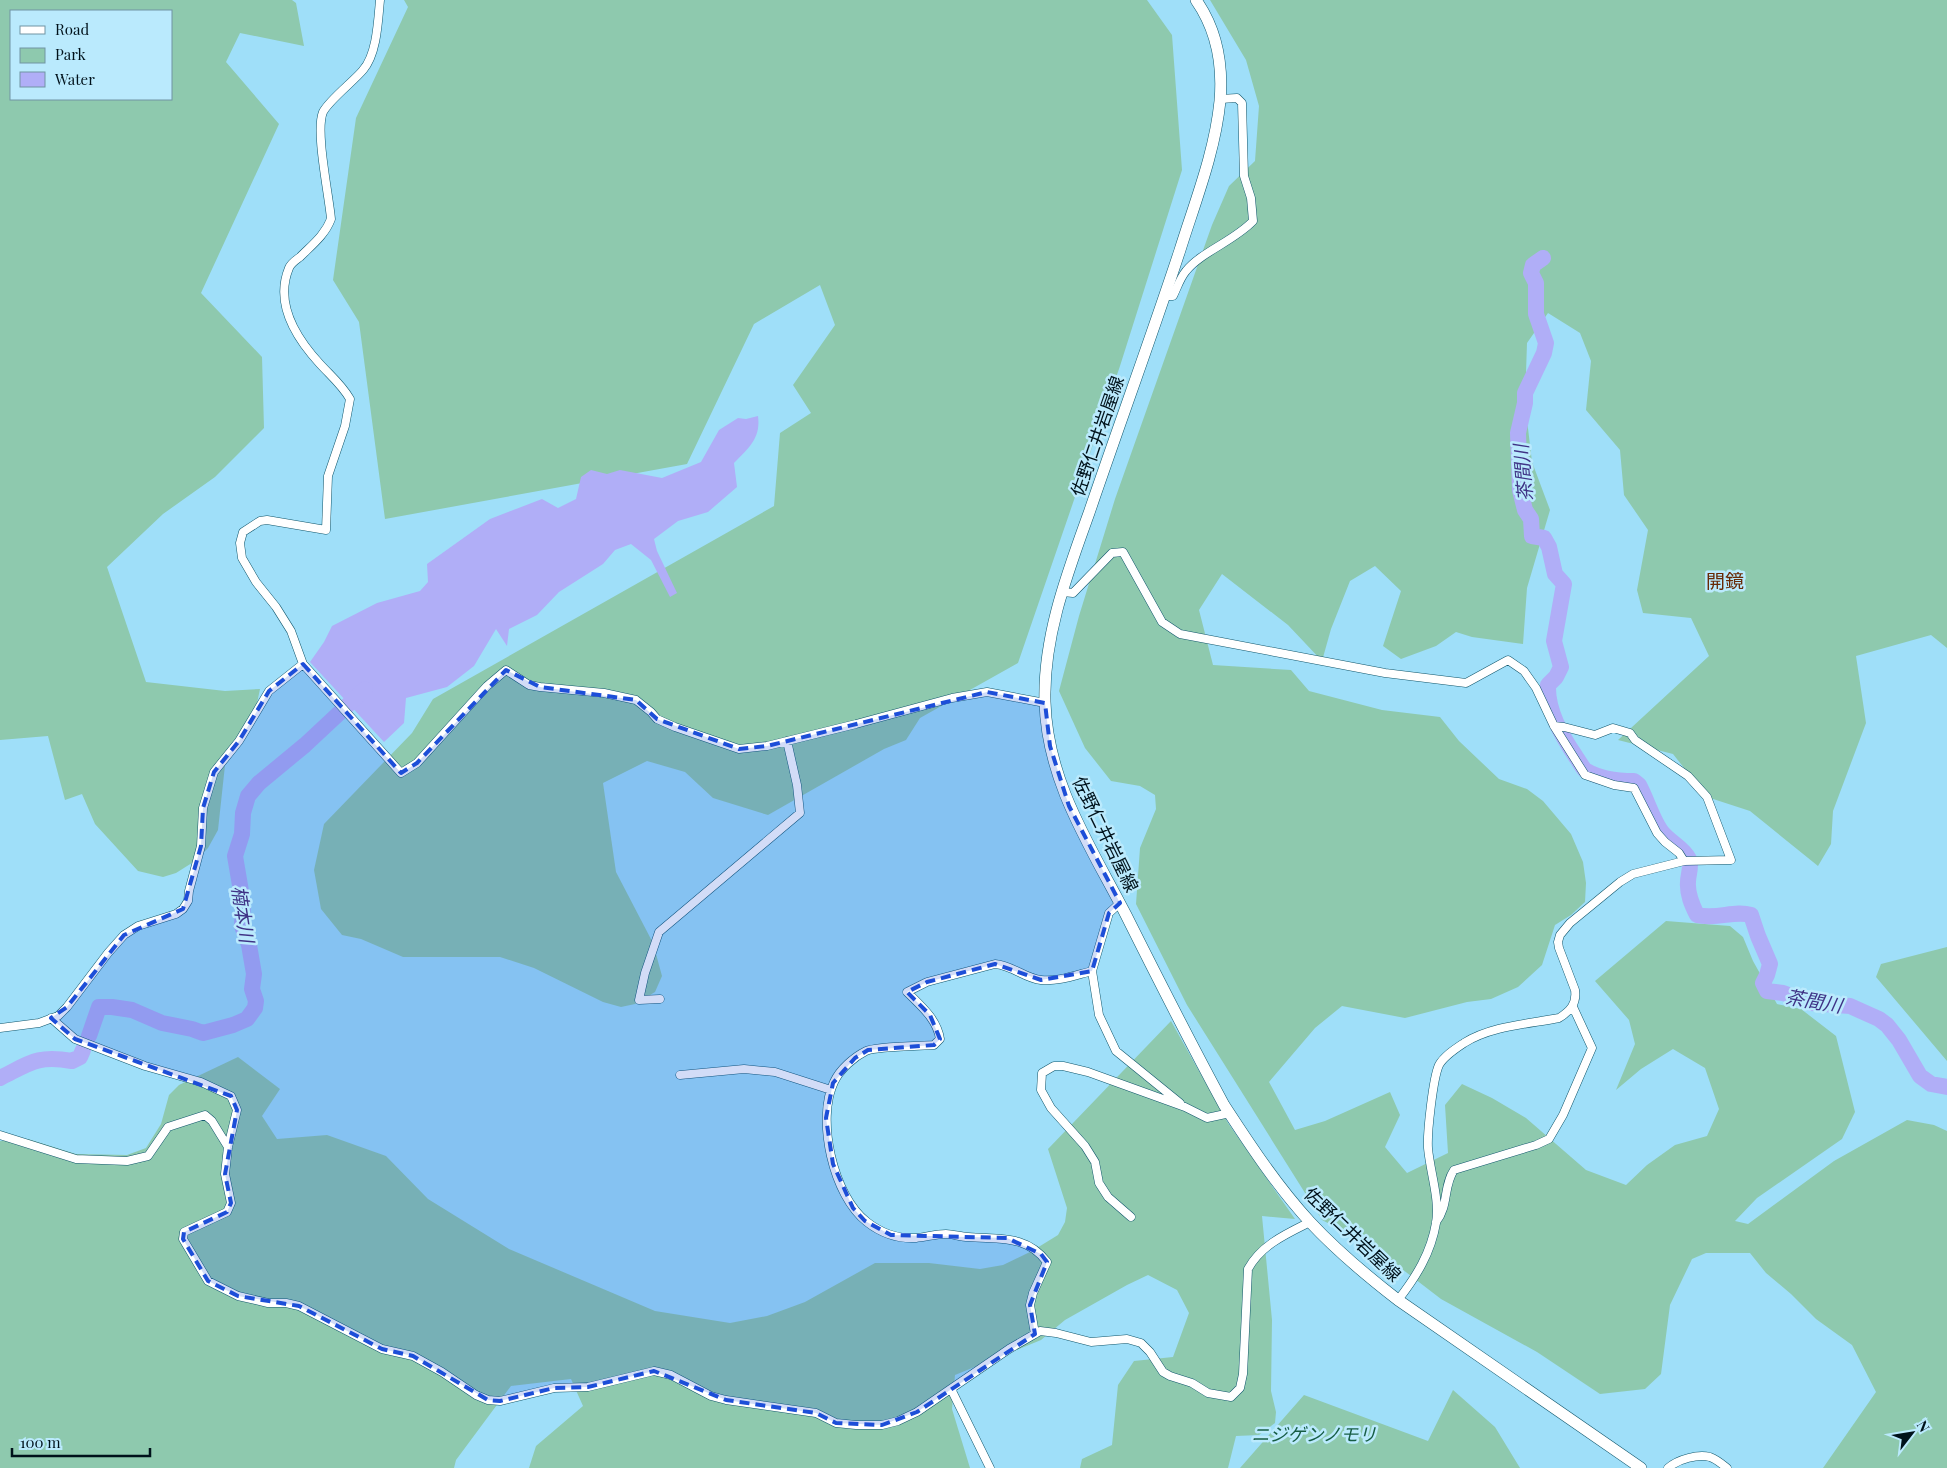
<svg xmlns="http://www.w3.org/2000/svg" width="1947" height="1468" viewBox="0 0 1947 1468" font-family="'Playfair Display','Noto Sans JP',serif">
<rect width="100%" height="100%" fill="#9fdff9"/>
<path fill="#8ec9ae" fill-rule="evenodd" d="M0 0H292L296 3 304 46 240 33 226 62 279 124 201 293 262 357 264 428 215 477 163 514 107 567 146 682 225 691 260 689 256 708 226 756 218 830 208 848 195 861 176 873 163 877 138 871 95 824 82 794 65 800 48 736 0 740ZM11 11H171V99H11Z
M404 0H1147L1172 35 1182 170 1120 366 1018 663 920 718 906 740 884 749 768 815 713 798 685 772 647 761 603 783 616 872 653 943 662 976 655 992 635 1004 621 1007 603 1002 534 968 500 957H403L361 939 342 935 321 909 314 870 324 824 412 733 433 699 774 506 780 433 811 413 793 385 835 325 820 285 754 324 687 464 385 519 359 322 333 280 356 118 408 7Z
M1210 0H1947V648L1931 635 1856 656 1866 723 1833 811 1831 844 1818 866 1750 811 1707 797 1673 754 1618 740 1709 656 1691 618 1643 613 1637 590 1648 530 1624 495 1620 450 1586 410 1591 361 1580 333 1548 313 1527 343 1525 403 1532 462 1550 510 1527 588 1523 644 1472 637 1456 632 1436 646 1401 659 1383 646 1401 591 1375 566 1350 581 1331 629 1322 661 1288 625 1222 574 1199 610 1213 665 1291 670 1309 691 1382 710 1440 717 1459 741 1499 779 1527 789 1543 801 1571 834 1583 862 1586 883 1585 902 1571 915 1555 925 1542 965 1518 987 1491 999 1467 1002 1405 1018 1342 1006 1315 1028 1269 1082 1295 1130 1325 1121 1390 1092 1400 1115 1385 1147 1407 1173 1448 1153 1445 1105 1462 1084 1492 1098 1526 1118 1586 1170 1626 1185 1647 1165 1675 1145 1707 1136 1719 1109 1705 1068 1673 1049 1641 1069 1616 1090 1635 1044 1629 1020 1595 981 1666 921 1730 926 1743 937 1753 961 1777 1004 1801 1009 1836 1036 1855 1112 1842 1139 1757 1198 1735 1221 1748 1224 1834 1161 1907 1120 1934 1125 1947 1131V1468H1823L1876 1392 1852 1345 1816 1319 1791 1294 1766 1273 1750 1253H1706L1692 1259 1670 1305 1661 1374 1645 1389 1600 1394 1537 1352 1441 1299 1372 1246 1322 1220 1187 1005 1136 904 1140 848 1156 809 1155 795 1140 786 1111 781 1085 748 1059 691 1079 616 1115 499 1212 225 1229 186 1255 161 1259 106 1246 60Z
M1947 947V1061L1876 977 1881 964Z
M1171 1021 1228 1123 1295 1219 1262 1216 1272 1320 1271 1391 1276 1412 1275 1423 1259 1435 1236 1436 1228 1468H1080L1082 1459 1112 1445 1118 1385 1134 1361 1173 1357 1189 1313 1177 1290 1148 1275 1127 1285 1065 1320 1041 1340 955 1375 952 1409 970 1468H529L536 1446 583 1406 571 1379 511 1386 456 1460 454 1468H0V1141L28 1139 76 1154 127 1155 146 1148 161 1124 169 1095 179 1085 238 1057 280 1089 262 1116 277 1139 327 1135 386 1156 428 1199 509 1249 655 1311 730 1323 767 1316 805 1302 875 1263H929L980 1269 1003 1265 1032 1251 1058 1235 1065 1222 1067 1208 1048 1149Z
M1453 1390 1495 1427 1520 1468H1240L1304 1395 1428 1441Z"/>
<path fill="#b0aef7" d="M758 416C761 439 748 448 734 463L737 487 708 512 678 521 654 539 657 551 677 593 670 597 651 560 631 544 615 550 603 564 559 592 537 615 509 629 507 646 496 629 474 666 447 687 406 698 404 723 384 742 310 662 324 642 332 626 377 603 420 591 428 582 427 564 490 519 542 499 558 508 576 499 581 477 591 470 607 474 620 470 662 478 701 462 719 430 738 418 746 419Z"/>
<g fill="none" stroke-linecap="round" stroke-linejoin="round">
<path stroke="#b0aef7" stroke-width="16" d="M1543 258 1533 265 1531 273 1536 283V314L1546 343 1544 353 1525 393V403L1518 433 1520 490 1525 510 1531 519 1532 536 1544 538 1549 547 1555 574 1564 584 1554 641 1561 667 1556 677 1548 685C1547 711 1562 736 1576 757 1579 761 1582 767 1585 770 1600 779 1618 781 1634 781L1639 785C1647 800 1652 818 1661 831 1669 842 1683 847 1689 859 1692 867 1688 874 1688 882 1687 894 1692 905 1697 915 1717 920 1734 910 1751 915L1758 936 1770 964 1767 975 1763 983 1767 991 1783 993 1811 1003 1850 1006 1879 1019 1887 1025 1899 1040 1920 1076 1931 1084 1947 1087
M89 1036 99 1007H112L132 1010 162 1023 192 1029 203 1033 233 1025 247 1019 255 1008 256 1001 252 989 254 974 249 945 242 926 243 903 235 856 242 834 243 813 248 796 259 783 305 745 365 689
M0 1078C30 1063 37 1055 72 1061L80 1057 83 1050"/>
<g stroke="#10566c" stroke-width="9">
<path id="street" d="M380 0C378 21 377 54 363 70 354 81 329 100 323 112 315 131 329 195 331 219 325 235 312 245 300 257 296 260 291 263 289 268 274 304 296 338 320 364 331 376 342 385 350 399L345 426 328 476 326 530 267 520 260 521 243 532 240 543 242 558 256 582 276 607 291 631 303 664 401 773 417 763 487 686 506 670 529 685 540 687 604 693 636 700 651 712 657 719 675 727 739 749 767 746 856 724 952 698 987 692 1045 703
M1165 296H1173C1177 288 1180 278 1186 271 1201 252 1234 241 1253 221L1251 198 1244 176 1242 103 1237 98 1220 99
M1063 592 1073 593 1112 553 1123 552 1162 622 1180 634 1385 673 1466 683 1508 660 1524 671 1536 688 1554 726 1585 775 1614 785 1634 788 1657 833 1665 842 1679 853 1684 861
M1120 903 1109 913 1092 971 1099 1015 1116 1051 1180 1103
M660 999 639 1000 645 973 659 932 800 813 797 785 787 741
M51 1018 75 1039 145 1066 201 1082 231 1096 237 1110 228 1147 225 1174 231 1203 227 1212 184 1232 183 1239 208 1281 238 1296 268 1303H286L299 1306 382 1349 413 1356 442 1372 476 1395 488 1400 500 1401 554 1388 588 1387 654 1371 671 1375 711 1396 726 1400 816 1413 836 1423 856 1425H882L898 1421 917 1412 1009 1349 1040 1331 1056 1333 1091 1342 1127 1339 1141 1343 1150 1352 1163 1372 1170 1376 1192 1383 1208 1393 1231 1397 1240 1388 1243 1374 1248 1269C1261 1245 1286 1234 1310 1222
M0 1028 39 1023 58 1016 67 1007 108 953 124 935 138 926 176 914 183 909 188 901 189 891 201 846 203 808 214 772 239 741 269 691 303 664
M680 1075 744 1069 775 1072 831 1090
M0 1135 76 1159 127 1161 148 1156 168 1127 205 1115 212 1121 228 1147
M1131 1217 1108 1197 1099 1183 1095 1162 1085 1146 1051 1108 1041 1090 1042 1073 1054 1066H1063L1088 1072 1185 1107 1207 1118 1230 1113
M1436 1222C1449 1206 1443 1186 1454 1170L1536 1145 1549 1139 1563 1115 1592 1048 1573 1007
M1398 1300C1416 1277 1431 1253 1436 1223 1440 1199 1430 1172 1428 1148 1427 1133 1433 1078 1439 1065 1444 1056 1455 1049 1464 1043 1491 1026 1528 1024 1559 1018 1570 1011 1577 1004 1575 990L1559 948 1558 942 1560 935 1570 923 1620 882 1633 874 1684 861 1731 860 1707 797 1688 776 1635 740 1630 733 1613 728 1595 735 1564 727 1554 726
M1035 1334 1030 1305 1033 1293 1047 1262C1026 1234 998 1240 968 1237 961 1237 953 1234 946 1234 936 1234 926 1237 916 1238 898 1239 881 1233 867 1222 833 1196 816 1119 834 1082 840 1069 854 1057 866 1051 876 1046 921 1046 934 1045L940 1039C937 1019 921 1006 907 992L927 982 995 964C1014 966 1024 978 1041 980 1058 982 1076 975 1092 971
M951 1389 990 1468
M1668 1468C1678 1459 1698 1454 1710 1457 1716 1459 1722 1464 1727 1468"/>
</g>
<g stroke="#10566c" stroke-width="12">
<path id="secondary" d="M1196 0C1217 30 1223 66 1220 101 1215 152 1195 202 1180 250 1151 338 1119 425 1089 513 1067 574 1043 637 1045 702 1047 782 1091 847 1126 915 1158 979 1190 1042 1224 1105 1250 1145 1277 1186 1310 1222 1336 1250 1367 1276 1398 1300L1641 1468"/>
</g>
<use href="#street" stroke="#fff" stroke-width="8"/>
<use href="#secondary" stroke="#fff" stroke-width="11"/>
</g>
<path fill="#1d4ed8" fill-opacity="0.2" stroke="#1d4ed8" stroke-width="4" stroke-dasharray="10 6" stroke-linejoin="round" d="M303 664 401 773 417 763 506 670 540 687 636 700 657 719 739 749 767 746 987 692 1045 703 1050 746 1069 806 1120 903 1109 913 1092 971 1041 980 995 964 927 982 907 992 930 1015 940 1039 934 1045 868 1050 855 1058 833 1083 826 1118 833 1164 853 1208 865 1221 891 1235 1007 1238 1041 1254 1047 1262 1030 1305 1035 1334 917 1412 882 1425 836 1423 816 1413 726 1400 654 1371 588 1387 554 1388 500 1401 488 1400 413 1356 382 1349 299 1306 238 1296 208 1281 183 1239 184 1232 227 1212 231 1203 225 1174 237 1110 231 1096 75 1039 51 1018 67 1007 124 935 183 909 201 846 203 808 214 772 239 741 269 691Z"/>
<g text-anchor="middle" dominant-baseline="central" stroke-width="5" stroke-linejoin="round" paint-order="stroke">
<g font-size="18" fill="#00121b" stroke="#baeafd">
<text transform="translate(1097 436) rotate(-71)">佐野仁井岩屋線</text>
<text transform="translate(1106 834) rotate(64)">佐野仁井岩屋線</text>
<text transform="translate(1353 1234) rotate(44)">佐野仁井岩屋線</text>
</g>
<g font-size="18" font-style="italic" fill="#175d44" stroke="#baeafd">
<text x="1314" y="1434">ニジゲンノモリ</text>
</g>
<g font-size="19" font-style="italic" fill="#3f3386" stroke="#baeafd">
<text transform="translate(1522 473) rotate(-95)">茶間川</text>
<text transform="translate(244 914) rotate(81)">楠本川</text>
<text transform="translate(1814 1000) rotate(10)">茶間川</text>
</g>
<g font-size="19" fill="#682905" stroke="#baeafd">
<text x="1725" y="580">開鏡</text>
</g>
</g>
<rect x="10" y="10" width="162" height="90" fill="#baeafd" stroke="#7094a3"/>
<rect x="20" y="26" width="25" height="8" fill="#ffffff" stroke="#7094a3"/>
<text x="55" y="35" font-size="15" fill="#00121b">Road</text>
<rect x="20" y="48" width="25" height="15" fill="#8ec9ae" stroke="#7094a3"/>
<text x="55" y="60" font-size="15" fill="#00121b">Park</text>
<rect x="20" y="72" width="25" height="15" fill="#b0aef7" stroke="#7094a3"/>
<text x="55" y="85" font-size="15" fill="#00121b">Water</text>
<g transform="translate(1912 1433) rotate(59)" stroke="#baeafd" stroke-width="4" paint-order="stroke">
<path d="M0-4L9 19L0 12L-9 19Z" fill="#00121b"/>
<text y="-8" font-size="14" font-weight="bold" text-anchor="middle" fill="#00121b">N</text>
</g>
<path d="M12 1448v8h138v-8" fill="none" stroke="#00121b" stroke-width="2.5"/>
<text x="20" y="1448" font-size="15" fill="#00121b" stroke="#baeafd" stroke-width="4" paint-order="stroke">100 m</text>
</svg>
